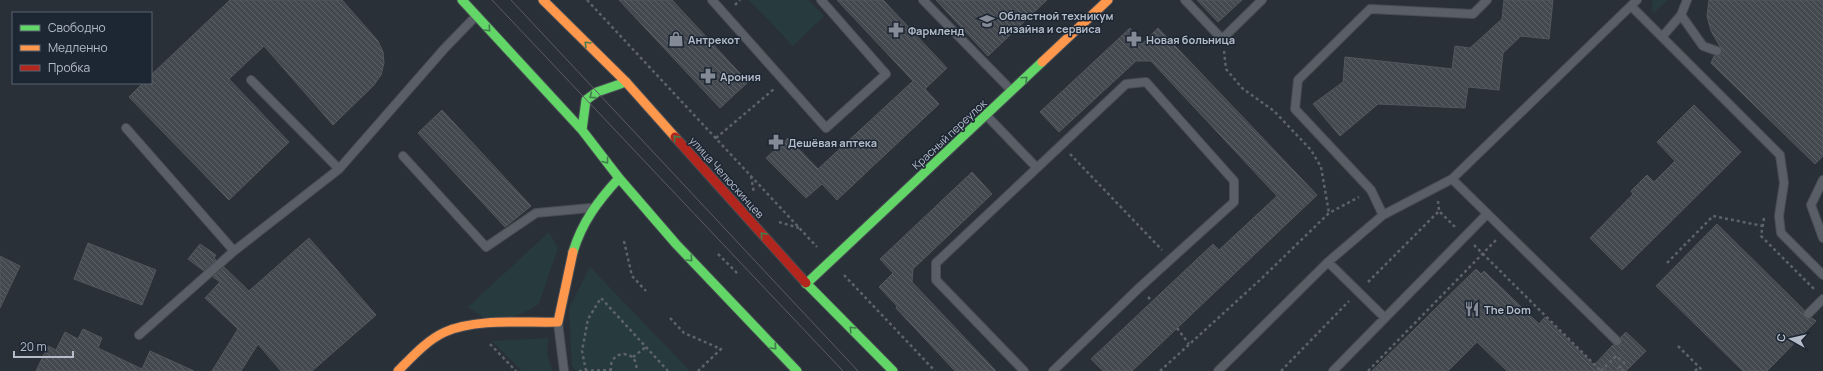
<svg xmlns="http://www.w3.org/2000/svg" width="1823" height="371" viewBox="0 0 1823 371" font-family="Manrope,sans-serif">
<defs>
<pattern id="building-back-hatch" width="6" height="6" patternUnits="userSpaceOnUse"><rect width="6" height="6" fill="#444950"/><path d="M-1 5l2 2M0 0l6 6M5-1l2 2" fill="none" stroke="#5d6168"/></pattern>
</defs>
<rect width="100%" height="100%" fill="#2a3038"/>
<path fill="#273a3e" d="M749 0H808L824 16 793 46Z
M1652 0H1668L1653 13Z
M549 232 558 248 539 304 529 310 515 316 486 319 468 307Z
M590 267 690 371H576L572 366 569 308Z
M548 338 547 355 553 371H522L492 341Z"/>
<path fill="url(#building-back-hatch)" stroke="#52575f" d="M230 0H342L378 41 383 52 384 63 381 75 374 85 333 125 264 46 229 79 289 142 229 200 129 97 143 83H151V75Z
M619 0H672L748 82 720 108Z
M837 0H883L947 68 925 89 939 104 837 200 822 184 806 198 766 158 788 138 818 169 913 81Z
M936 0H1047L988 56Z
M1197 0H1242L1218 22Z
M1504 0H1553L1549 39 1521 36 1503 53 1499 90 1468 87 1465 108 1378 104 1340 136 1313 104 1343 82 1345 57 1452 69 1455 46 1470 48 1502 19Z
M1709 0H1823V156L1815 164 1711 63 1714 56 1720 55 1722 50 1711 31 1707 16Z
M1130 28 1143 43 1158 28 1317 195 1132 371H1103L1091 359 1213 244 1219 250 1277 196 1151 61H1136L1059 132 1040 112Z
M1694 105 1741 152 1622 270 1590 238 1633 194 1631 191 1647 175 1654 182 1675 161 1657 142Z
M442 110 531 206 505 227 418 133Z
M972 172 992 194 913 269 912 282 996 371H955L896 308 897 306 879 287 893 273 880 259Z
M1717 224 1804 310 1803 315 1804 318 1809 319 1812 318 1816 321 1767 371H1743L1656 286Z
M309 238 376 315 312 371H281L258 344 241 371H212L238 329 205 298 220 282 213 277 224 267 249 291Z
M88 243 156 270 142 305 74 279Z
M200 244 216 255 214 258 216 260 204 271 188 259Z
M0 256 20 266 0 308Z
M1476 269 1481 274 1484 271 1539 324 1545 317 1594 365 1613 345 1618 346 1621 345V337L1626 332 1646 351 1626 371H1507L1477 342 1448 371H1372Z
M83 329 102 338 98 348 142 369 150 351 194 371H36L48 346 56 350 65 332 78 339Z"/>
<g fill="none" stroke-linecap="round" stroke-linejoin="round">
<g stroke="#484c53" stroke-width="10">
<path id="lane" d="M712 0 826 128 886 74 821 0
M923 0 1011 90
M1185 0 1222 39 1262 0
M1687 0 1681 15 1703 46 1717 51
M1631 6 1780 155 1784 183 1779 216 1781 233 1823 275
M1662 37 1681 15
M251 80 339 169
M987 116 1037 168
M126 128 234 251
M403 156 486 247 536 213 590 208
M1452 179 1617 341
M1823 180 1811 205 1823 238
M1383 215 1371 190 1295 109 1298 80 1370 9 1473 14 1487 0
M1328 262 1385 318 1333 371
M1808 314 1823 299
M1385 318 1487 214
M558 323 564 371
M139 335 234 251 339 169 444 49 476 16
M1024 371 936 280V263L1126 84 1146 82 1234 181V202L1139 288 1053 371
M1218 371 1328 262 1383 215 1452 179 1637 0"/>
</g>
<g stroke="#484c53" stroke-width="11">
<path id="fast" d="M462 0 582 130 619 178 676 244 797 371
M582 130 586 100 597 92 626 82
M573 252C582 222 598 201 619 178
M806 283 893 371
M806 284 1042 62"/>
</g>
<g stroke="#484c53" stroke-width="11">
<path id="slow" d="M543 0 626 82 675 137
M1042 62 1108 0
M398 371C412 357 427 340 445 332 476 318 524 323 558 322L573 252"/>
</g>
<g stroke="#484c53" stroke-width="11">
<path id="jam" d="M675 137 806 283"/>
</g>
<path stroke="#5d636a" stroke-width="2.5" stroke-dasharray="3 3" stroke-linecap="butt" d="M587 0 817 247
M735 5 740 0
M1224 51 1226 69 1242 88 1274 111 1311 150 1321 167 1329 213
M716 138 774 89
M1070 154 1162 250
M751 176 754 193
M1438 201 1439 211
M1764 218 1761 236 1814 289
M779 222 799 228
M624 241 632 276 646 291
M1474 245 1601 371
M718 254 738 274
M1667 263 1713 216 1763 226
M844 275 935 371
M1368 282 1439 211 1456 228
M1148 297 1152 301
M670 318 684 333 721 349 698 371
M1177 328 1189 344
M490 344 516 371
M1678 346 1703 371
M633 357 646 347
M579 371 610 370
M586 371 582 351 588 319 601 298 668 371
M611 371C608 348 640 349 636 371
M1160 371 1261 279 1329 213 1359 197
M1281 371 1349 301
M1368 371 1496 240
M1601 371 1616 356 1624 363 1619 368 1623 371
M1695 371 1699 367"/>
<use href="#lane" stroke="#5a5e66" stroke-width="8"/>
<use href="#fast" stroke="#63d668" stroke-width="9"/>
<use href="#slow" stroke="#ff974d" stroke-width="9"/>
<use href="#jam" stroke="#b3261e" stroke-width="9"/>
<path stroke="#595d64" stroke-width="1" d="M492 0 843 371
M511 0 858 371"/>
</g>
<defs><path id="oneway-chevron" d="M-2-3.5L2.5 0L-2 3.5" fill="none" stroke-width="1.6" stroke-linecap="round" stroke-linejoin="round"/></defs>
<g stroke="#407e4e">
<use href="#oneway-chevron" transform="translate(488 29) rotate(47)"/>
<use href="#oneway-chevron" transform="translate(587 44) rotate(-135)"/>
<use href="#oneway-chevron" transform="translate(1025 79) rotate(-43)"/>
<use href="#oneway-chevron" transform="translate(592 96) rotate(143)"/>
<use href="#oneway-chevron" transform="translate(676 138) rotate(-132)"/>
<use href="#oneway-chevron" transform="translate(606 161) rotate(52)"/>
<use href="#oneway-chevron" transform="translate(763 235) rotate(-132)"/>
<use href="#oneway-chevron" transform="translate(690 259) rotate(46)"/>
<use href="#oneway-chevron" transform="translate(852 329) rotate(-135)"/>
<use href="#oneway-chevron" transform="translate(774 347) rotate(46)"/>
</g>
<defs>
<g id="university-bare" transform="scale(1.2)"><path d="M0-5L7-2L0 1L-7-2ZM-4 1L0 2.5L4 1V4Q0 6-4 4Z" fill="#848b96" stroke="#1d2633" stroke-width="2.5" paint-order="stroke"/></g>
<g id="pharmacy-bare" transform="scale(1.2)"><path d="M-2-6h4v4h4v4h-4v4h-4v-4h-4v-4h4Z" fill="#848b96" stroke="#1d2633" stroke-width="2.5" paint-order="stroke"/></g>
<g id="shop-bare" transform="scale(1.2)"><path d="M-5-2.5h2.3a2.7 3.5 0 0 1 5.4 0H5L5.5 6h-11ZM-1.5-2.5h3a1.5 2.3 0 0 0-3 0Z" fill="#848b96" stroke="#1d2633" stroke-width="2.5" paint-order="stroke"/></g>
<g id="restaurant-bare" transform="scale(1.2)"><path d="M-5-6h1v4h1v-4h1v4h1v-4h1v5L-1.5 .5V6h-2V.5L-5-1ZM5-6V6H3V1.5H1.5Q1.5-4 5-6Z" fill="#848b96" stroke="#1d2633" stroke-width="2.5" paint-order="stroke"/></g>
</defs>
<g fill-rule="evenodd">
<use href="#university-bare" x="987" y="21"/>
<use href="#pharmacy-bare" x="896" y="30"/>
<use href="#shop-bare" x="676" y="39"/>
<use href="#pharmacy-bare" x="1134" y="39"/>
<use href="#pharmacy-bare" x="708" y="76"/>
<use href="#pharmacy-bare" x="776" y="142"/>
<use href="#restaurant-bare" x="1472" y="309"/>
</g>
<g text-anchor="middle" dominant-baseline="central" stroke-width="3" stroke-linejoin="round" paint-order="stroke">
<g font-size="11" font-weight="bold" fill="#b4bcc9" stroke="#1d2633" text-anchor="start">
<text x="999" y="15">Областной техникум<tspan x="999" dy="13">дизайна и сервиса</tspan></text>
<text x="908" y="30">Фармленд</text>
<text x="688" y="39">Антрекот</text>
<text x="1146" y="39">Новая больница</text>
<text x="720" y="76">Арония</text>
<text x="788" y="142">Дешёвая аптека</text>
<text x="1484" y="309">The Dom</text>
</g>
<g font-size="11" fill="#b4bcc9" stroke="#1d2633">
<text transform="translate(949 134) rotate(-43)">Красный переулок</text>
<text transform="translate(727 177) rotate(48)">улица Челюскинцев</text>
</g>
</g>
<rect x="12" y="12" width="140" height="72" fill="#1d2633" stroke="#59626f"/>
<rect x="20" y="25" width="20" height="6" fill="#63d668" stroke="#59626f"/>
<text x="48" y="32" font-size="12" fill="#b4bcc9">Свободно</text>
<rect x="20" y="45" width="20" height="6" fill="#ff974d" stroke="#59626f"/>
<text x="48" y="52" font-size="12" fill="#b4bcc9">Медленно</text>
<rect x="20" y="65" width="20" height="6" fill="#b3261e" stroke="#59626f"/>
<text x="48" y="72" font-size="12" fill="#b4bcc9">Пробка</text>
<g transform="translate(1791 339) rotate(278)" stroke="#1d2633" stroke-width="3" paint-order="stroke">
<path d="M0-3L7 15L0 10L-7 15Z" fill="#b4bcc9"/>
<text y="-6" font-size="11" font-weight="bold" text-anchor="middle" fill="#b4bcc9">С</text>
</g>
<path d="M14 351v6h59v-6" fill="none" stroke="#b4bcc9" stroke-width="2"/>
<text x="20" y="351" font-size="12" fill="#b4bcc9" stroke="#1d2633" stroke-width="3" paint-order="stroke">20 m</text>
</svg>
